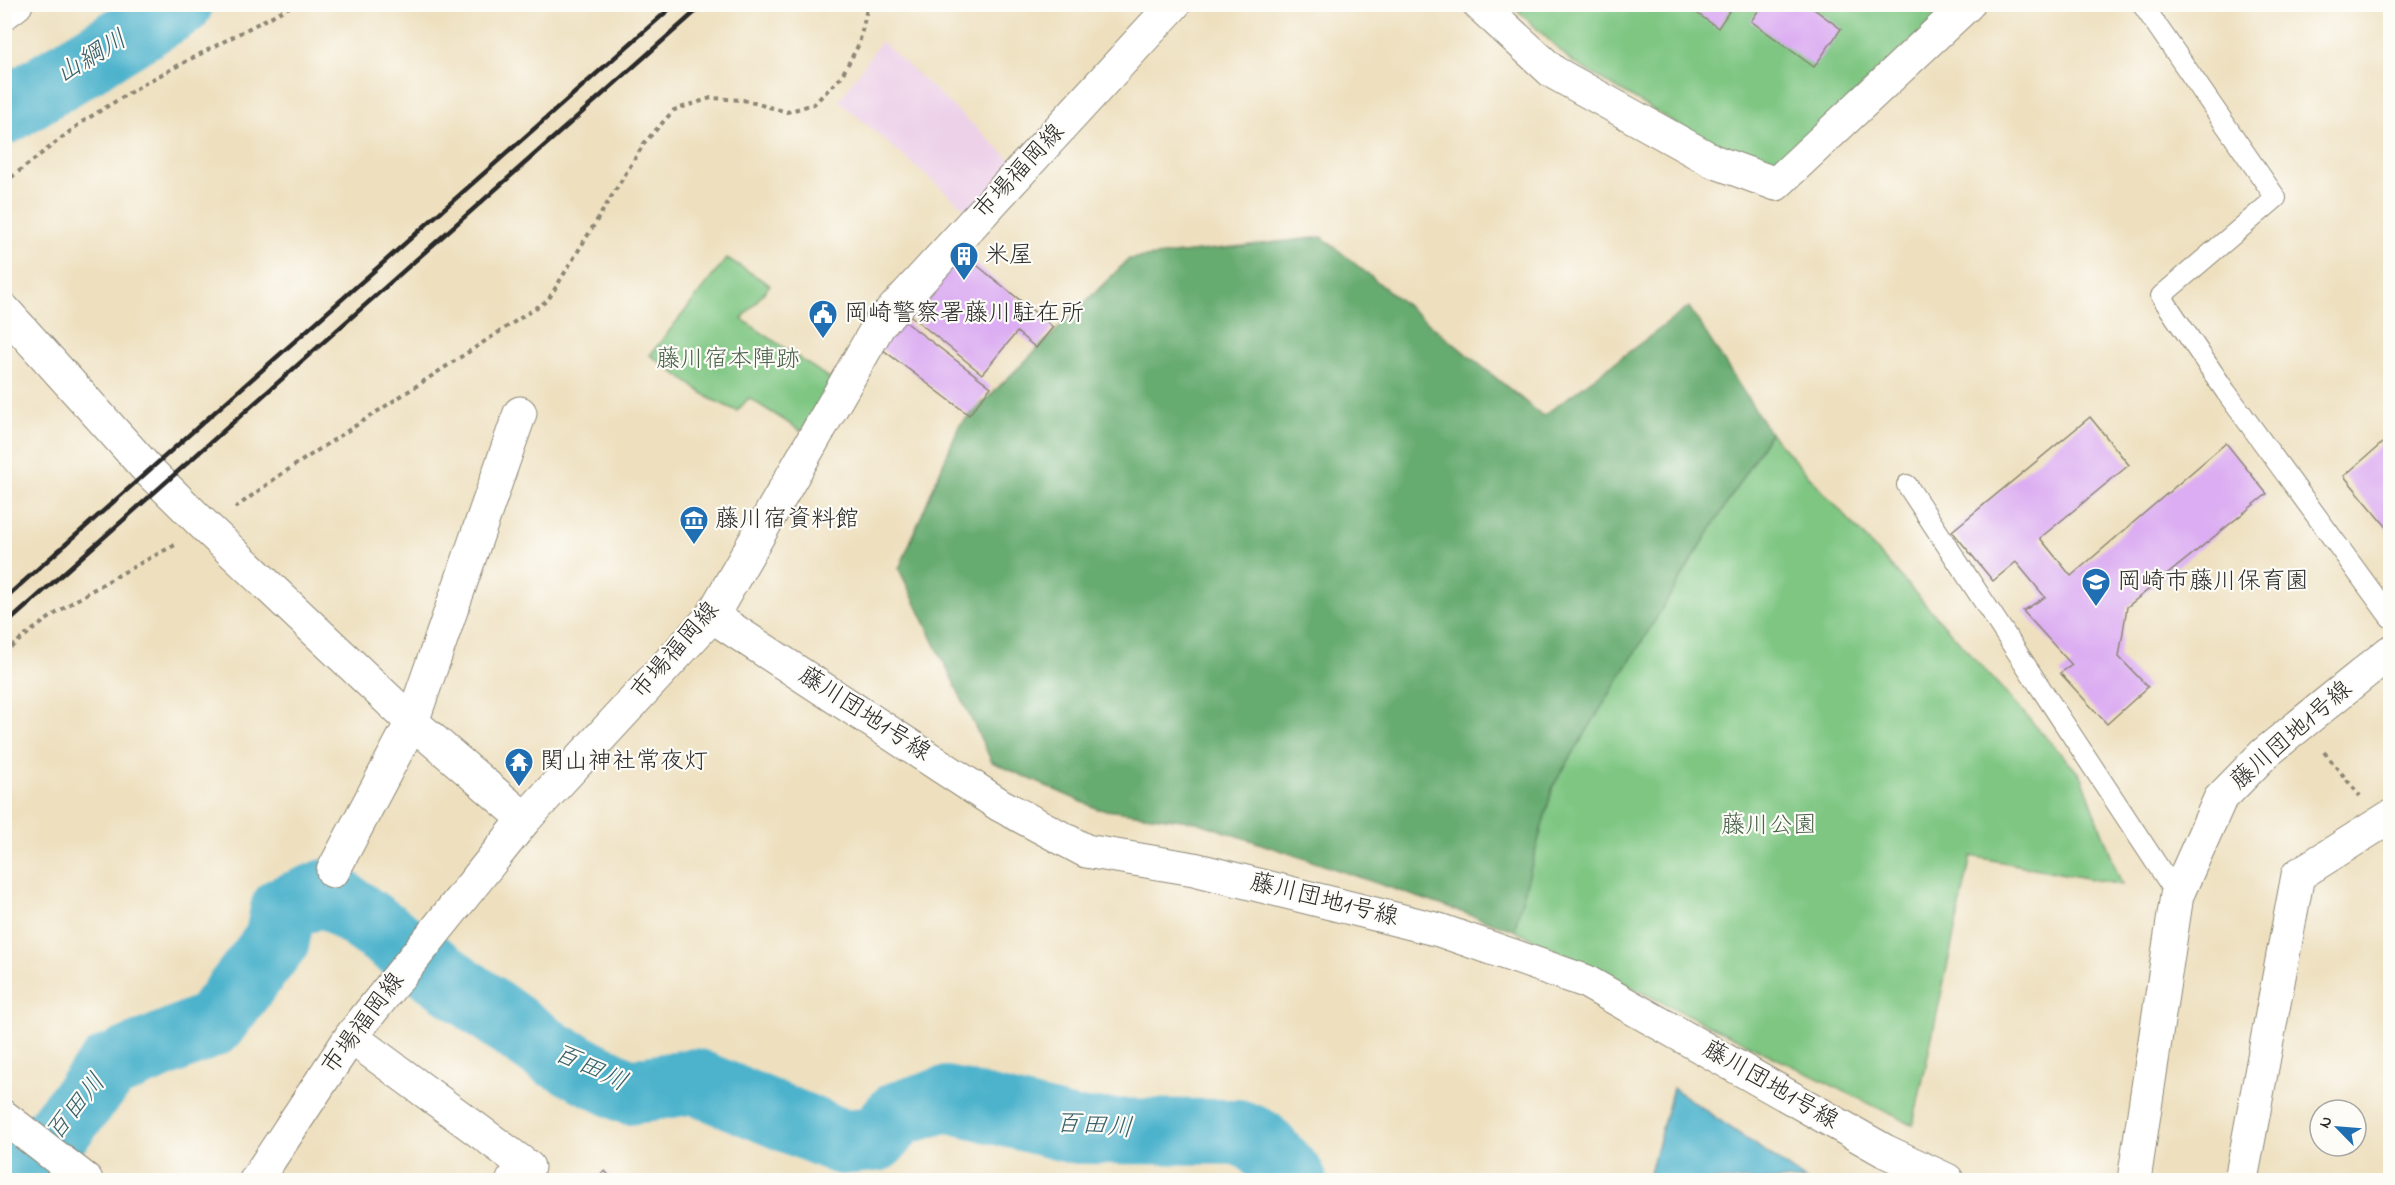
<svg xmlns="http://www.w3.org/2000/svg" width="2395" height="1185" viewBox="0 0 2395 1185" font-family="'Indie Flower','Klee One',sans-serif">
<rect width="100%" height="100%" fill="#fdfcf7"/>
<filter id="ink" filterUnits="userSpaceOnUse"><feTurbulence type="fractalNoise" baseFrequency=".0167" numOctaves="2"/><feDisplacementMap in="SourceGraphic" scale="12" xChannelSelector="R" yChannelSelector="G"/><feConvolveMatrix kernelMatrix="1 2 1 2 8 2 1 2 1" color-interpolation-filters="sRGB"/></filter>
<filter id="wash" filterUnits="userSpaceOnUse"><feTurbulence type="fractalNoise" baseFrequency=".008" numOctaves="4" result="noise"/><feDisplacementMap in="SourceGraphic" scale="24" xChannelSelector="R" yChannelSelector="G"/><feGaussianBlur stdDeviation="1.35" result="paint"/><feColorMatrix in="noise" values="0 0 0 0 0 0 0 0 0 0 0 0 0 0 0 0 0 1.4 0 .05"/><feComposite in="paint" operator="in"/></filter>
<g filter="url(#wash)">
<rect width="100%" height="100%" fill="#eee0bf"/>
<path fill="#edd1e9" d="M881 41 1016 164 970 213 839 101Z"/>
<path fill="#7ec682" stroke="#547856" stroke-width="1.5" d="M1512 5H1949L1775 169 1715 147 1571 61Z
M727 258 770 285 742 319 833 381 801 431 749 398 737 411 711 399 650 355Z
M1770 433 2082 777 2122 885 1971 856 1913 1125 1514 930 1553 786Z"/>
<path fill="#66ab70" stroke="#486b4e" stroke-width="1.5" d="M1322 237 1543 416 1689 307 1770 433 1553 786 1514 930 1197 822 1098 809 992 762 899 569 959 426 1129 259Z"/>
<path fill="#4db3cc" stroke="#3c6f7c" stroke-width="1.5" d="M1673 1088 1806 1180H1648Z"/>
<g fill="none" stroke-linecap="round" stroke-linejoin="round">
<path stroke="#4db3cc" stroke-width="66" d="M4 112 180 4
M18 1180 109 1068 213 1024 277 940 283 909 326 892 552 1054 629 1092 694 1081 842 1142 876 1139 898 1114 946 1099 1074 1131 1238 1132 1259 1141 1294 1180"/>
</g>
<g id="blocks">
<path fill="#dcadf2" d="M1684 4H1734L1718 28Z
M1763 4H1807L1841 29 1814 67 1751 21Z
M957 249 1053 327 1036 348 1017 332 982 374 906 312Z
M899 317 991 387 969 415 878 346Z
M2090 417 2129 465 2040 538 2071 576 2226 443 2267 494 2127 607 2119 657 2148 687 2107 724 2060 673 2072 665 2023 611 2045 597 2016 562 1993 581 1952 531Z
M2388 438 2390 441V531L2344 476Z
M605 1171 613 1180H592Z"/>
</g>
</g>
<g filter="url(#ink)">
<use href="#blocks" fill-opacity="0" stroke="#8c8675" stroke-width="1.5"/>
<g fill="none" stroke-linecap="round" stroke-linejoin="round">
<g stroke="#8c8675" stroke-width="22">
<path id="service" d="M2142 4 2276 198 2161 296 2226 392 2390 617
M1907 485 2177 895"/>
</g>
<g stroke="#8c8675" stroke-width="35">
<path id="minor" d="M1479 4 1553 72 1713 161 1776 184 1968 4
M4 310 149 471 207 528 412 722 525 819
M712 616 1000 805 1086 851 1194 869 1439 930 1585 981 1885 1151 1947 1180
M333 871 412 722 520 413
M351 1037 528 1167 513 1180
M4 1117 86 1180
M2134 1180 2177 895 2220 799 2264 754 2390 652
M2241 1180 2298 875 2390 817"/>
</g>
<g stroke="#8c8675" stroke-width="35">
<path id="secondary" d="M256 1180 352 1035 525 819 712 616 879 325 1174 4"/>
</g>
<g stroke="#8c8675" stroke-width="35">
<path id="trunk" d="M4 13 16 4"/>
</g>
<path stroke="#8c8675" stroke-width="4" stroke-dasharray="4.5 4.5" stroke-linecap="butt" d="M4 183 82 122 147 82 295 4
M235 508 280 475 548 300 645 142 674 110 711 98 743 100 787 112 814 104 841 77 859 44 868 4
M4 653C56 608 115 576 175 545
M2324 752 2360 796"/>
<use href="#service" stroke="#fff" stroke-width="20"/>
<use href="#minor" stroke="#fff" stroke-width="33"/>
<use href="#secondary" stroke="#fff" stroke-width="33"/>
<use href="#trunk" stroke="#fff" stroke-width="33"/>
<path stroke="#2b2b2b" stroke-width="4.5" d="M4 599 675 4
M4 626 704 4"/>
</g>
</g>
<defs>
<g id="building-pin" transform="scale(1.5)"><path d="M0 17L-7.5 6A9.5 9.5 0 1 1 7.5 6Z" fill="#1f6fb2" stroke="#fdfcf7"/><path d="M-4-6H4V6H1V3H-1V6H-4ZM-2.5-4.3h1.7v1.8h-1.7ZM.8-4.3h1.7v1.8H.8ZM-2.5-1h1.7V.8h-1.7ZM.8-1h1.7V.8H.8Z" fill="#fff"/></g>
<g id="civic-pin" transform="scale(1.5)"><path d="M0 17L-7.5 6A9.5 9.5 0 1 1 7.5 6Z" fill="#1f6fb2" stroke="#fdfcf7"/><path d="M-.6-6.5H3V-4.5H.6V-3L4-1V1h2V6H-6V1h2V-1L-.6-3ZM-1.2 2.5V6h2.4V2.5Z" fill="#fff"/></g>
<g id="museum-pin" transform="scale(1.5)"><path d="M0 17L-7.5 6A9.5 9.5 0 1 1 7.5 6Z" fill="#1f6fb2" stroke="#fdfcf7"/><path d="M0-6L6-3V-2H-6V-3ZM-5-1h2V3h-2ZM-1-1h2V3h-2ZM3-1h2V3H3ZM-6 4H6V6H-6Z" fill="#fff"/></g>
<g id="school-pin" transform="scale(1.5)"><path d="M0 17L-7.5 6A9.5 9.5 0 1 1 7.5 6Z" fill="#1f6fb2" stroke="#fdfcf7"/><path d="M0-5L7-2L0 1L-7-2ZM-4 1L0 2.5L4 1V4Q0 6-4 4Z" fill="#fff"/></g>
<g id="temple-pin" transform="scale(1.5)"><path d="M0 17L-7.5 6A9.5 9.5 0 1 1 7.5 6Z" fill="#1f6fb2" stroke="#fdfcf7"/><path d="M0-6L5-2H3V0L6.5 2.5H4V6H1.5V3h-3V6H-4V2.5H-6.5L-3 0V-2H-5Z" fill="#fff"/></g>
</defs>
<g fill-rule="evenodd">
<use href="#building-pin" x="964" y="256"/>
<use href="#civic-pin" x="823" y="314"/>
<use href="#museum-pin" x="694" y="520"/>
<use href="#school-pin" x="2096" y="582"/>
<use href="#temple-pin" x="519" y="762"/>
</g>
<g text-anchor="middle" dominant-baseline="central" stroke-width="4.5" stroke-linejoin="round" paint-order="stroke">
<g font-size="24" fill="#2b2b2b" stroke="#fdfcf7">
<text transform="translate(1020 172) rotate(-47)">市場福岡線</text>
<text transform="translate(676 651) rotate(-49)">市場福岡線</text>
<text transform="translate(864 715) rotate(33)">藤川団地1号線</text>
<text transform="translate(2292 736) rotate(-41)">藤川団地1号線</text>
<text transform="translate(1324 901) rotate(14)">藤川団地1号線</text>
<text transform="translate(364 1024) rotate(-53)">市場福岡線</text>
<text transform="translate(1770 1086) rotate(30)">藤川団地1号線</text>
</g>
<g font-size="24" fill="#2b2b2b" stroke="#fdfcf7" text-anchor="start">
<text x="985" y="256">米屋</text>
<text x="844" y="314">岡崎警察署藤川駐在所</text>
<text x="715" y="520">藤川宿資料館</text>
<text x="2117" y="582">岡崎市藤川保育園</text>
<text x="540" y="762">関山神社常夜灯</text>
</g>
<g font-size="24" fill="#486149" stroke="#fdfcf7">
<text x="728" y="360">藤川宿本陣跡</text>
<text x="1769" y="826">藤川公園</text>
</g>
<g font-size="26" font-style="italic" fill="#39616b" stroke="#fdfcf7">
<text transform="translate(92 58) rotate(-31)">山綱川</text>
<text transform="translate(590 1069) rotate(25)">百田川</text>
<text transform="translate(77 1108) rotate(-51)">百田川</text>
<text transform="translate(1094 1127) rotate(4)">百田川</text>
</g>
</g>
<rect width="2395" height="1185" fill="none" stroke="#fdfcf7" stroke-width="24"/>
<g transform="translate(2338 1128) rotate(295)"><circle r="28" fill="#fdfcf7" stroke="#a9a8a5" stroke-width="1.5"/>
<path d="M0-4.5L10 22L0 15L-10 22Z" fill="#1f6fb2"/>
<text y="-9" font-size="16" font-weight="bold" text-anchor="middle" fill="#2b2b2b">N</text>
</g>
</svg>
